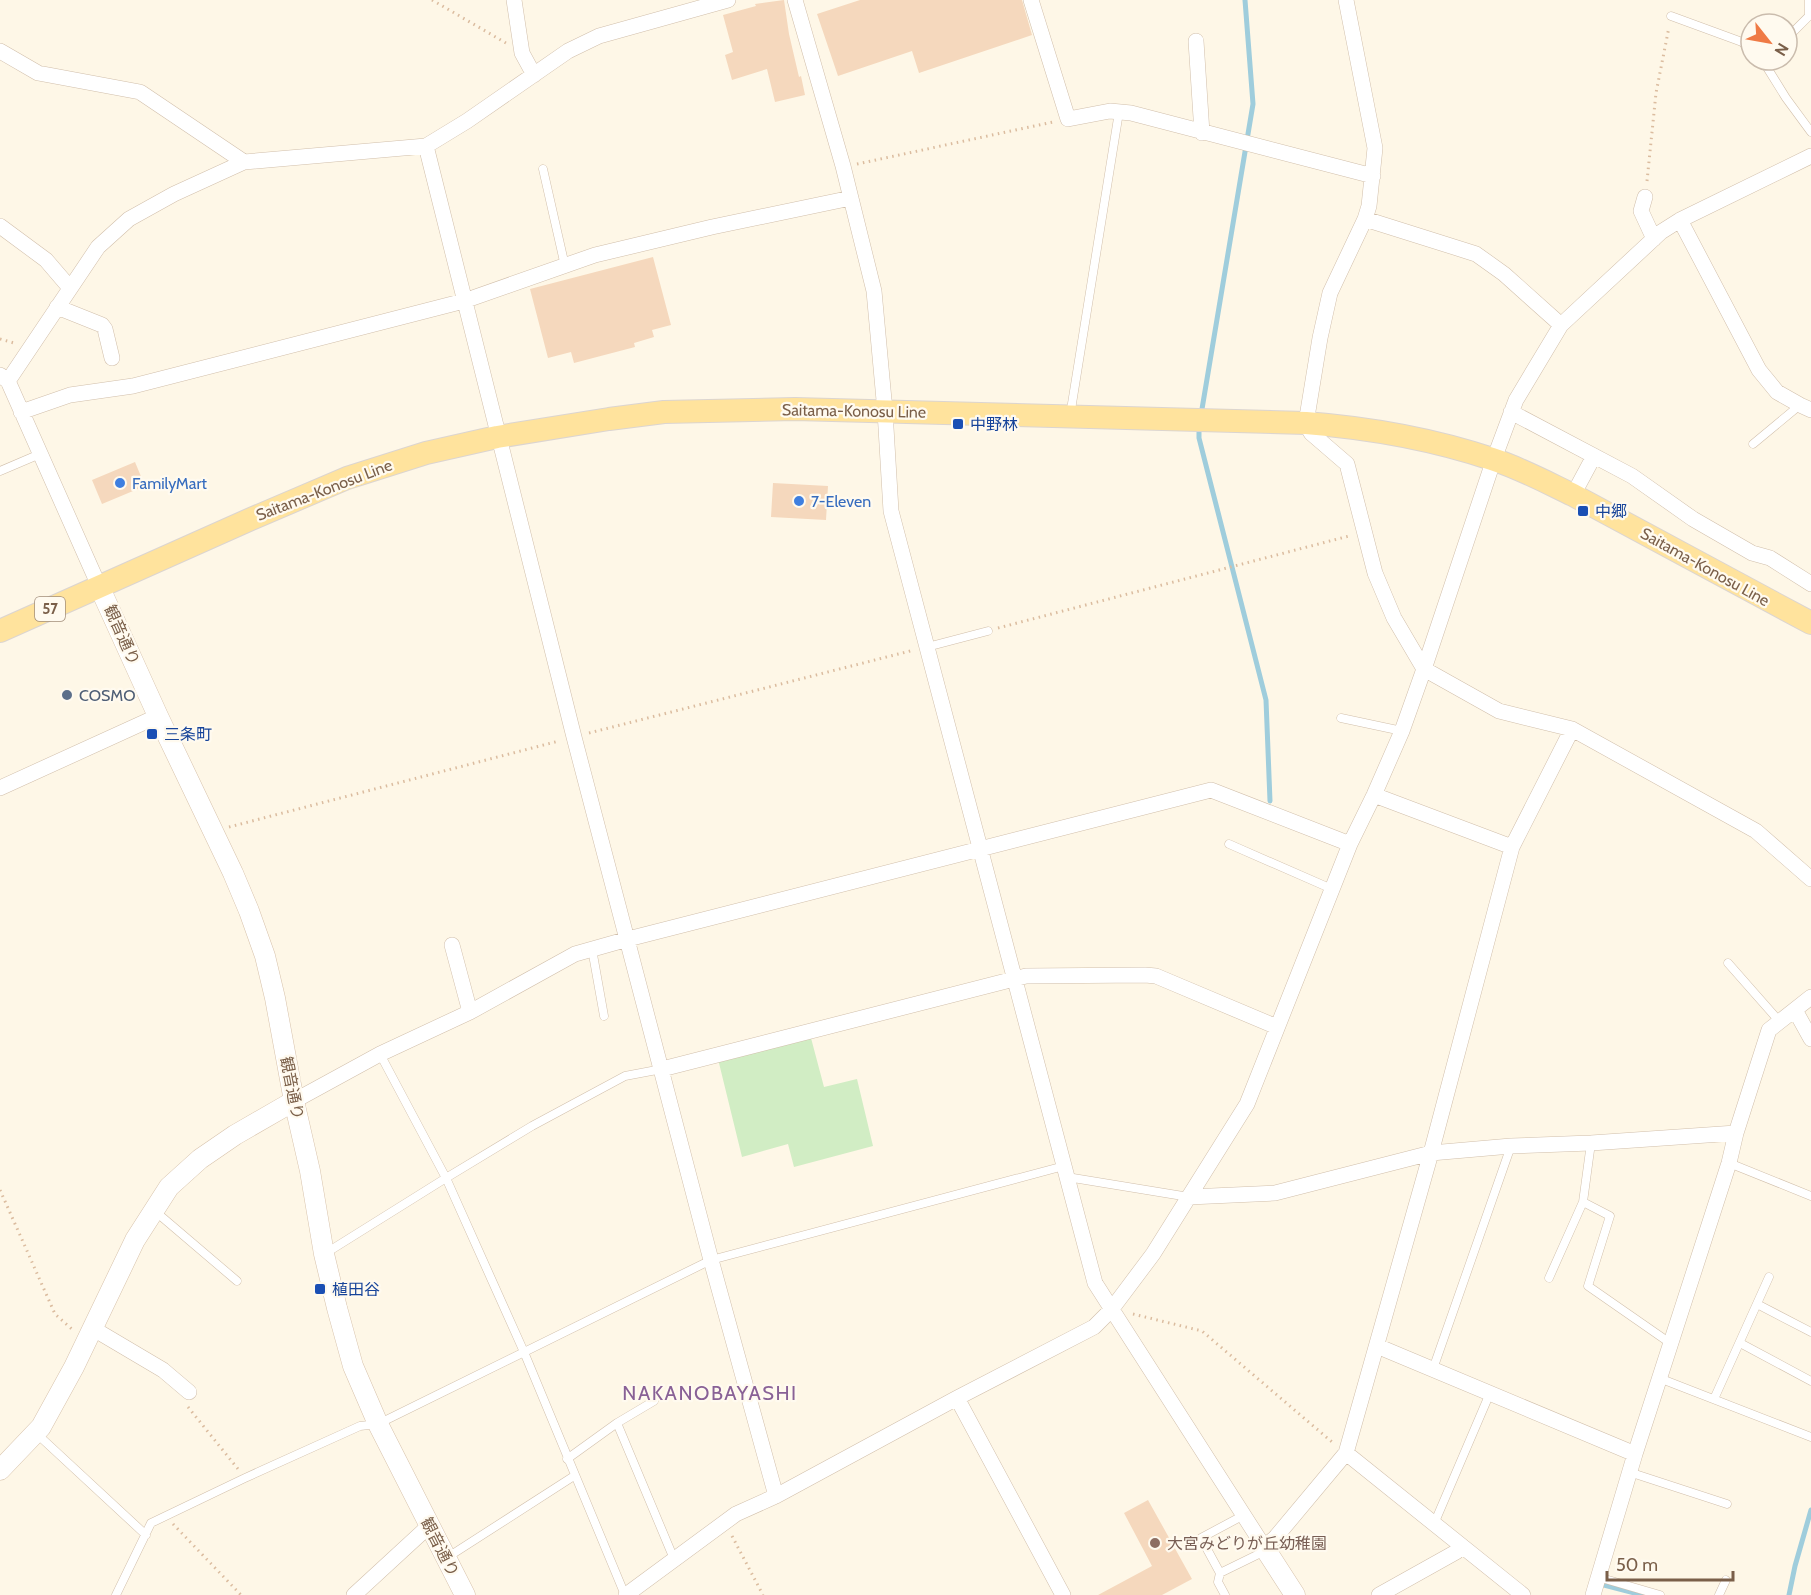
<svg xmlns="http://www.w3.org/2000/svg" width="1811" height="1595" viewBox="0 0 1811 1595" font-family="Cabin,'Noto Sans JP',sans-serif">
<rect width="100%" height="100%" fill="#fef7e7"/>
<path fill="#d1edc4" d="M811 1038 824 1087 857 1079 873 1146 794 1167 788 1144 742 1157 718 1059Z"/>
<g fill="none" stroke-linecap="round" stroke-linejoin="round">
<path stroke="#9fcddc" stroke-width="5" d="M1201 415 1253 104 1245 0
M1199 425V438L1266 700 1270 801
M1604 1585 1642 1595
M1789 1595 1795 1566 1811 1510"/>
</g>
<path fill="#f5d8bd" d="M784 0 789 34 799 77 801 76 805 95 775 102 767 69 732 80 725 55 733 52 723 15 756 6 755 4Z
M860 0H1022L1032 35 919 73 912 51 838 76 817 14Z
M653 257 671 325 652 330 654 337 634 343 635 347 574 363 571 352 548 358 530 289Z
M135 462 145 486 102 504 92 480Z
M773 483 828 486 826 520 771 517Z
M1148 1500 1192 1579 1162 1595H1098L1152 1566 1124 1513Z"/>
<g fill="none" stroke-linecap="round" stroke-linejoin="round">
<g stroke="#d1bfab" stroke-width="9">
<path id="lane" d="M1671 16 1742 42 1751 51
M1787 38 1809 16V0
M1764 60 1763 61 1786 98 1811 132
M543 169 565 266
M1070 416 1119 112
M1753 444 1800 405
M0 471 40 454
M927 647 988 631
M1341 718 1402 731
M1229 844 1332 889
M592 949 604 1016
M1728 963 1780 1022
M380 1054 446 1178 524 1352 625 1595
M1591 1143 1583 1202 1610 1216 1588 1286 1670 1343
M1729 1163 1811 1196
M1067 1177 1189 1197
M156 1212 237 1281
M326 1253 446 1178 532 1126 625 1076 662 1069
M1549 1278 1583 1202
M1757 1304 1811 1332
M1740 1343 1811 1381
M1433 1369 1511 1146
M1659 1378 1811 1437
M1714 1399 1769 1277
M617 1423 674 1559
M37 1434 146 1535
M567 1459 617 1423 654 1401
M1629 1472 1727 1504
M1244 1515 1201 1538 1220 1573 1265 1551
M1434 1524 1490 1393
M448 1557 574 1476
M1220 1573 1218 1582 1225 1595
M1598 1577 1660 1595
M116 1595 151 1523 245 1478 360 1426 378 1424 711 1260 1064 1166
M1719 1595 1726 1580"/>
</g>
<g stroke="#d1bfab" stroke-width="16">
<path id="street" d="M514 0 522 53 534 75
M795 0 843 166 874 291 885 411 891 511 1095 1283 1264 1547 1275 1538 1346 1453 1431 1153 1512 847 1572 729
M1031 0 1068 119 1110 111 1131 113 1373 176
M1346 0 1375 148 1369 206 1365 219 1330 293 1320 338 1306 423 1311 433 1347 464 1375 573 1394 618 1424 669 1499 711 1572 729 1756 831 1811 879
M1196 41 1202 133
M0 51 38 73 140 92 244 162
M426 146 574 737 711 1260 776 1496
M1645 197 1641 211 1654 239
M1365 219 1476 254 1504 274 1561 325
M1680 220 1759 370 1777 392 1800 405 1811 410
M0 226 46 260 70 288
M57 307 102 325 105 329 112 358
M0 375 8 381 99 586
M8 381 98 247 129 219 174 194 244 162 426 146 467 121 568 51 599 36 728 0
M21 412 70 395 133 386 464 301 595 255 712 227 851 198
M1511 412 1632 476 1693 519 1752 553 1770 558 1811 584
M1573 495 1594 456
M0 788 158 716
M1374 795 1512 847
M452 945 470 1012
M1795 1010 1811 1039
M662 1069 1026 976 1145 975 1156 976 1277 1027
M294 1101 380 1054 470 1012 575 954 628 939 1211 790 1350 844
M1189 1197 1275 1193 1431 1153 1511 1146 1591 1143 1736 1133
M92 1328 163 1370 189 1392
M1377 1346 1635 1454
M957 1398 1063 1595
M1346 1453 1523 1595
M354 1595 430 1525
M626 1595 736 1514 776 1496 957 1398 1094 1327 1111 1310 1153 1254 1247 1104 1350 844 1374 795 1402 731 1424 669 1494 459 1516 400 1561 325 1661 232 1680 220 1811 156
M1379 1595 1456 1552 1462 1546
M1593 1595 1635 1454 1729 1163 1736 1133 1769 1030 1811 997"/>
</g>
<g stroke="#d7c2ab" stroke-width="21">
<path id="secondary" d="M99 586 158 716 233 873 249 911 265 956 275 998 294 1101 310 1171 324 1254 337 1308 353 1366 378 1424 465 1595
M0 1470 41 1427 74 1367 135 1240 169 1187 200 1159 235 1135 294 1101
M1264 1547 1295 1595"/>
</g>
<g stroke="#dcd5d0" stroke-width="24">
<path id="primary" d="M0 631 251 519 347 478 426 453 497 437 609 419 664 412 795 409 1306 423C1370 428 1432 439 1492 459 1520 468 1546 482 1573 495L1811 623"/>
</g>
<path stroke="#dbbc9f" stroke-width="3" stroke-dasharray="1.5 4.5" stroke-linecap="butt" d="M432 0 506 43
M857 164 1053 122
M1647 181 1656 93 1669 27
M0 339 14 343
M998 628 1349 536
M589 733 914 650
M229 827 559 741
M0 1190 55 1314 73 1330
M1133 1314 1202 1331 1332 1442
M188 1407 238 1469
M173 1524 241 1595
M732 1536 763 1595"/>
<use href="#lane" stroke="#fff" stroke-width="8"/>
<use href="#street" stroke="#fff" stroke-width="15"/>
<use href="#secondary" stroke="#fff" stroke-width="20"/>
<use href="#primary" stroke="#ffe39d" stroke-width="22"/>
</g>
<g fill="#1a4fb4" stroke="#fffaef" stroke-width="2">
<rect x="952" y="418" width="12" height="12" rx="3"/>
<rect x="1577" y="505" width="12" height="12" rx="3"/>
<rect x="146" y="728" width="12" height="12" rx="3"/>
<rect x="314" y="1283" width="12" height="12" rx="3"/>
</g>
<g fill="#3f7fe0" stroke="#fffaef" stroke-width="2">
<circle cx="120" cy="483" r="6"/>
<circle cx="799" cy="501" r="6"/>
</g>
<circle fill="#5c6f8a" stroke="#fffaef" stroke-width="2" cx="67" cy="695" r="6"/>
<circle fill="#8d6e63" stroke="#fffaef" stroke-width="2" cx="1155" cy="1543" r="6"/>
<g text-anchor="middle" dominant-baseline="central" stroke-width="4.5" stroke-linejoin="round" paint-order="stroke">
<rect fill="#fffaef" stroke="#a28e7b" stroke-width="1.5" x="35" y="597" width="30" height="24" rx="4.5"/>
<g font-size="15" font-weight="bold" fill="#7a5f49">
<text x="50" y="609">57</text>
</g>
<g font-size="16" fill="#7a5f49" stroke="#fffaef">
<text transform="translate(854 411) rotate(1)">Saitama-Konosu Line</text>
<text transform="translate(324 490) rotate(-21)">Saitama-Konosu Line</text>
<text transform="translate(1705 567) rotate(29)">Saitama-Konosu Line</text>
<text transform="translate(122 635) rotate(66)">観音通り</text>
<text transform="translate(292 1088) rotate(79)">観音通り</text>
<text transform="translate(440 1547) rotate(63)">観音通り</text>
</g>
<g font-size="16" fill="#164399" stroke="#fffaef" text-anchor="start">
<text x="970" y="424">中野林</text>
<text x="1595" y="511">中郷</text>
<text x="164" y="734">三条町</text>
<text x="332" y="1289">植田谷</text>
</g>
<g font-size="16" fill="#366cbe" stroke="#fffaef" text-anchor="start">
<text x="132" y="483">FamilyMart</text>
<text x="811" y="501">7-Eleven</text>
</g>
<g font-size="16" fill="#4e5e75" stroke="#fffaef" text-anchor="start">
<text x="79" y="695">COSMO</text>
</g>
<g font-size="16" fill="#785e54" stroke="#fffaef" text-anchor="start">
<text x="1167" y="1543">大宮みどりが丘幼稚園</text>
</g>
<g font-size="20" letter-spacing="1.5" fill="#896196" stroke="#fffaef">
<text x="710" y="1393">NAKANOBAYASHI</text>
</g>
</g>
<g transform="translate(1769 42) rotate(121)"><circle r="28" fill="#fffaef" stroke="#cabcad" stroke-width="1.5"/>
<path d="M0-4.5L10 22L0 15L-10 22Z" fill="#ef7a45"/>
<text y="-9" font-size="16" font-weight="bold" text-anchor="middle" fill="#7a5f49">N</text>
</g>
<path d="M1607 1571v9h126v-9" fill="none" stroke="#7a5f49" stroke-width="3"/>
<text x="1616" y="1571" font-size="18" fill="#7a5f49" stroke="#fffaef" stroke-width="4.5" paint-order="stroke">50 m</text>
</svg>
